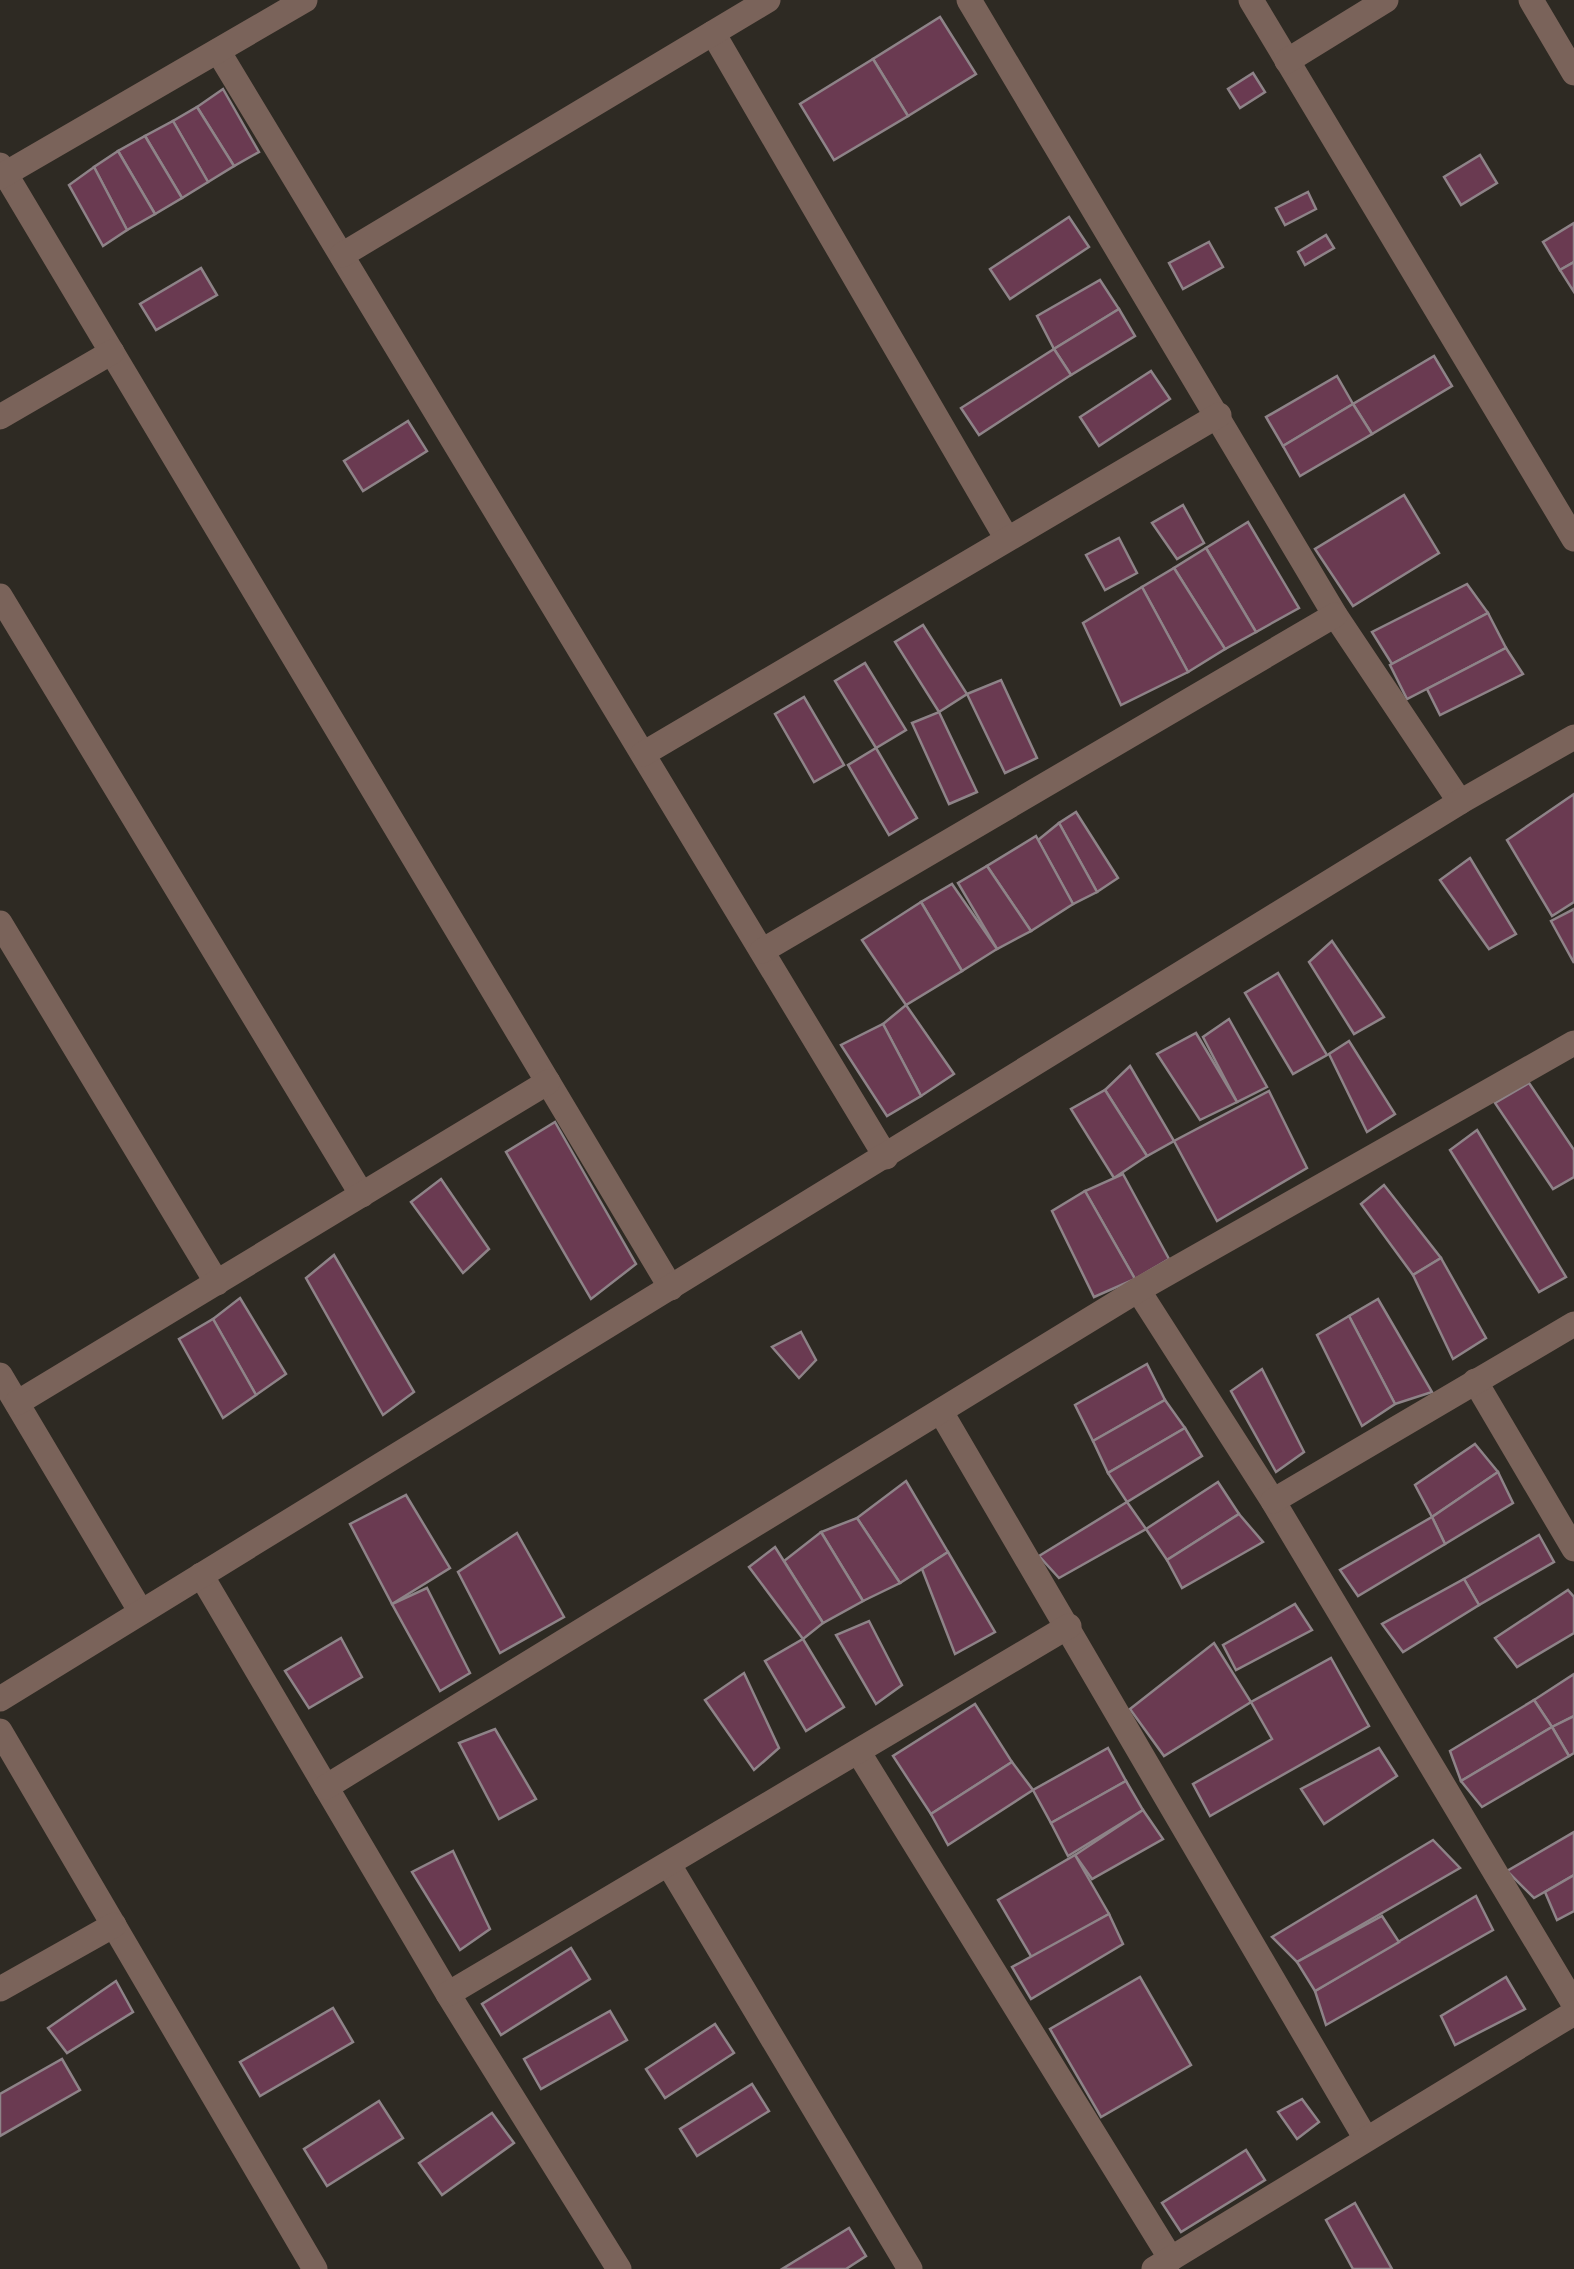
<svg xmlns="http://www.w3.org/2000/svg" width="1574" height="2269" font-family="'Varela Round',sans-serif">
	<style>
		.building { fill: #6a3a51; stroke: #8e8388; stroke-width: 2.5 }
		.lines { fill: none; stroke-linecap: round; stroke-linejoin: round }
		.minor { stroke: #7a635a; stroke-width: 25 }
	</style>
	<rect width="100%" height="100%" fill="#2e2a23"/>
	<!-- building -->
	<g class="building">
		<path d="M940,17L976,74L908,116L873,59Z"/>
		<path d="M873,59L908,116L834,160L800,104Z"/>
		<path d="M1253,73L1265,92L1240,108L1228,89Z"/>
		<path d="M223,89L259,152L234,166L197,107Z"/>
		<path d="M197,107L234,166L208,182L173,121Z"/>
		<path d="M173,121L208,182L182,198L145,136Z"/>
		<path d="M145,136L182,198L155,214L118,151Z"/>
		<path d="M118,151L155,214L127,230L94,167Z"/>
		<path d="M1480,155L1497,183L1461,205L1444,177Z"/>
		<path d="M94,167L127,230L103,246L69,185Z"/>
		<path d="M1308,192L1316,209L1285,225L1276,208Z"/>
		<path d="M1069,217L1089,247L1010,299L990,269Z"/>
		<path d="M1574,223V262L1560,270L1543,242Z"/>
		<path d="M1326,235L1334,248L1305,265L1298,252Z"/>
		<path d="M1209,242L1223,267L1183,289L1169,263Z"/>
		<path d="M1574,262V292L1560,270Z"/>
		<path d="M201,268L217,295L156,330L140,304Z"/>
		<path d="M1100,280L1119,309L1054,349L1037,316Z"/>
		<path d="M1119,309L1135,336L1071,375L1054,349Z"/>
		<path d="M1054,349L1071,375L979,435L961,408Z"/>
		<path d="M1434,356L1452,386L1372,434L1353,404Z"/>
		<path d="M1151,371L1170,399L1099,446L1080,417Z"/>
		<path d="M1337,376L1353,404L1283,446L1266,417Z"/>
		<path d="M1353,404L1372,434L1300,476L1283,446Z"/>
		<path d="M408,421L427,451L363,491L344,461Z"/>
		<path d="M1404,495L1439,553L1353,606L1315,549Z"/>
		<path d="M1183,505L1204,543L1177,559L1152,523Z"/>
		<path d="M1248,522L1299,608L1256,632L1206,548Z"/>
		<path d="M1119,538L1137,573L1105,590L1086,555Z"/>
		<path d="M1206,548L1256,632L1225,649L1174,568Z"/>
		<path d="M1174,568L1225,649L1188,672L1142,587Z"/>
		<path d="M1467,584L1488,613L1392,664L1372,632Z"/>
		<path d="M1142,587L1188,672L1121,705L1083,623Z"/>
		<path d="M1488,613L1506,648L1407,699L1390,665Z"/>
		<path d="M923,625L967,694L939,712L895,642Z"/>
		<path d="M1506,648L1523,674L1440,715L1427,689Z"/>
		<path d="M865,663L906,730L876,748L835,681Z"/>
		<path d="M1001,680L1037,758L1005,773L967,694Z"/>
		<path d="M804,697L844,765L814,782L775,714Z"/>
		<path d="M939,712L977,792L949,804L912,723Z"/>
		<path d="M876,748L917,818L889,835L848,765Z"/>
		<path d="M1574,794V902L1552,916L1507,840Z"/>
		<path d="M1076,812L1118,878L1097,892L1059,823Z"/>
		<path d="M1059,823L1097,892L1073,904L1038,840Z"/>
		<path d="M1036,836L1073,904L1031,931L987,866Z"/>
		<path d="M1470,858L1516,934L1489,949L1440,880Z"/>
		<path d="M987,866L1031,931L997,949L958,883Z"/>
		<path d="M952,884L997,949L962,971L921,902Z"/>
		<path d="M921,902L962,971L906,1005L862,940Z"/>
		<path d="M1574,909V963L1551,921Z"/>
		<path d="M1332,941L1384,1017L1354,1034L1309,962Z"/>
		<path d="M1278,973L1327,1055L1293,1074L1245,993Z"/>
		<path d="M906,1005L954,1074L921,1096L883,1024Z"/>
		<path d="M1229,1019L1267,1087L1237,1102L1203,1037Z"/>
		<path d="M883,1024L921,1096L887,1116L841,1045Z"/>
		<path d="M1196,1033L1237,1102L1200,1120L1157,1054Z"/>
		<path d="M1349,1041L1395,1114L1367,1132L1329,1054Z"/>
		<path d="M1130,1066L1174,1141L1147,1156L1105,1090Z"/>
		<path d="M1529,1083L1574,1150V1177L1553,1189L1495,1103Z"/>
		<path d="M1105,1090L1147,1156L1114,1178L1071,1109Z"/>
		<path d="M1269,1091L1307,1168L1217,1221L1174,1141Z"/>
		<path d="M555,1122L636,1264L591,1299L506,1152Z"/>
		<path d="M1477,1130L1566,1277L1539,1292L1450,1150Z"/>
		<path d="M1123,1174L1169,1259L1135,1279L1085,1191Z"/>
		<path d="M441,1179L489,1249L463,1273L411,1202Z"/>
		<path d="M1384,1185L1441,1258L1413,1275L1361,1204Z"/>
		<path d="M1085,1191L1135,1279L1094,1297L1052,1211Z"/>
		<path d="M334,1255L414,1392L383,1415L306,1278Z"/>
		<path d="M1441,1258L1486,1338L1453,1359L1413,1275Z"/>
		<path d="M240,1298L286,1374L256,1395L213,1319Z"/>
		<path d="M1378,1299L1432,1392L1395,1404L1349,1316Z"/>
		<path d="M1349,1316L1395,1404L1362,1426L1317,1335Z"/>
		<path d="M213,1319L256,1395L223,1418L179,1339Z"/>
		<path d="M801,1332L816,1360L799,1378L772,1347Z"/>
		<path d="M1147,1364L1165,1400L1093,1441L1075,1405Z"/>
		<path d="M1262,1369L1304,1452L1276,1472L1231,1391Z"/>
		<path d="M1165,1400L1185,1428L1108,1473L1093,1441Z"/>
		<path d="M1185,1428L1202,1456L1127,1502L1108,1473Z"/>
		<path d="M1475,1444L1498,1472L1432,1517L1415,1485Z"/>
		<path d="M1498,1472L1513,1503L1445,1544L1432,1517Z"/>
		<path d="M906,1481L948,1552L900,1583L857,1518Z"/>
		<path d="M1218,1482L1239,1514L1167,1560L1146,1529Z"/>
		<path d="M406,1495L450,1568L392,1604L350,1524Z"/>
		<path d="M1127,1502L1146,1529L1059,1578L1039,1556Z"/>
		<path d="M1239,1514L1263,1542L1182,1588L1167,1560Z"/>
		<path d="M1432,1517L1445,1544L1358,1596L1340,1570Z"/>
		<path d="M857,1518L900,1583L863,1601L821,1532Z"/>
		<path d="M821,1532L863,1601L823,1623L784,1561Z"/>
		<path d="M517,1533L564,1617L500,1653L458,1572Z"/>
		<path d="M1539,1535L1554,1562L1479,1605L1464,1579Z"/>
		<path d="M775,1547L823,1623L803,1639L749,1567Z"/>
		<path d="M948,1552L995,1632L955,1654L922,1569Z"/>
		<path d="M1464,1579L1479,1605L1403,1652L1382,1624Z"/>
		<path d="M427,1588L470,1673L440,1691L392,1604Z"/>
		<path d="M1568,1590L1574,1597V1633L1517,1667L1495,1638Z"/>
		<path d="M1295,1604L1312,1630L1236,1670L1223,1645Z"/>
		<path d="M869,1621L902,1685L876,1704L836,1635Z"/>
		<path d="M341,1638L362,1677L309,1708L285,1671Z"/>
		<path d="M803,1639L844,1707L806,1731L765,1661Z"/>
		<path d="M1214,1643L1251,1702L1164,1756L1130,1709Z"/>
		<path d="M1331,1658L1369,1726L1210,1816L1193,1784L1272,1739L1251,1702Z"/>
		<path d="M744,1673L779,1748L754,1770L705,1700Z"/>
		<path d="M1574,1674V1716L1552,1727L1534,1700Z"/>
		<path d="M1534,1700L1552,1727L1461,1781L1450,1751Z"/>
		<path d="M975,1704L1012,1762L931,1814L893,1756Z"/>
		<path d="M1574,1716V1753L1569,1756L1552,1727Z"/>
		<path d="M1552,1727L1569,1756L1482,1807L1461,1781Z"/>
		<path d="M495,1729L536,1799L499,1819L459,1743Z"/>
		<path d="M1108,1748L1126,1781L1051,1823L1033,1790Z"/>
		<path d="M1379,1748L1397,1776L1324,1824L1301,1789Z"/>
		<path d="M1012,1762L1033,1790L948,1845L931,1814Z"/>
		<path d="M1126,1781L1143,1810L1068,1856L1051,1823Z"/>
		<path d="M1143,1810L1163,1839L1092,1879L1075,1855Z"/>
		<path d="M1574,1832V1875L1534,1898L1507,1871Z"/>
		<path d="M1433,1840L1460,1868L1297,1962L1272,1937Z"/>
		<path d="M453,1851L490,1929L460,1950L412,1872Z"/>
		<path d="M1075,1855L1109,1914L1032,1958L998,1900Z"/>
		<path d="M1574,1875V1911L1557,1920L1545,1892Z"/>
		<path d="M1476,1896L1493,1930L1326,2025L1315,1991Z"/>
		<path d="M1109,1914L1123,1944L1031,1999L1012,1967Z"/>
		<path d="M1382,1916L1399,1942L1315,1991L1297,1962Z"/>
		<path d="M571,1948L590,1979L501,2035L482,2004Z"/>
		<path d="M1140,1977L1191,2065L1101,2117L1050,2029Z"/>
		<path d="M1506,1977L1525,2009L1455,2045L1441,2016Z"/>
		<path d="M116,1981L133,2012L67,2053L48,2028Z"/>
		<path d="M333,2008L353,2042L260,2096L240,2062Z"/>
		<path d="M610,2011L627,2040L541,2089L524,2059Z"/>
		<path d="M715,2024L734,2053L665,2098L646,2069Z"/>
		<path d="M62,2059L80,2090L0,2136V2094Z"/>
		<path d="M752,2084L769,2111L697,2156L680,2129Z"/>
		<path d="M1302,2099L1319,2122L1297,2139L1278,2112Z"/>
		<path d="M379,2101L403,2138L327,2186L304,2149Z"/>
		<path d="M492,2113L514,2143L442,2195L419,2163Z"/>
		<path d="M1246,2150L1265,2180L1181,2232L1162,2203Z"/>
		<path d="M1355,2203L1392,2269H1353L1326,2220Z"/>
		<path d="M849,2228L866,2256L846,2269H782Z"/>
	</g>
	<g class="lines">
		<!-- minor -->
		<g class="minor">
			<path d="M969,0L1335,615L1460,802"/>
			<path d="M1251,0L1574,539"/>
			<path d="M1531,0L1574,73"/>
			<path d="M713,33L1007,539"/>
			<path d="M218,51L886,1157"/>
			<path d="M1287,61L1386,0"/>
			<path d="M0,165L671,1288"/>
			<path d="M0,177L305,0"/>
			<path d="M342,255L768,0"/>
			<path d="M0,417L112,352"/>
			<path d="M0,596L362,1195"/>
			<path d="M643,754L1219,415"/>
			<path d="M0,923L217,1283"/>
			<path d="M762,951L1335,615"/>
			<path d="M1138,1290L1273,1501L1574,2004"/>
			<path d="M0,1375L141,1612"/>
			<path d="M1475,1381L1574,1549"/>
			<path d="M17,1403L548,1082"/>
			<path d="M941,1412L1366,2139"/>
			<path d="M1273,1501L1574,1324"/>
			<path d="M201,1575L448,1994L619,2269"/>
			<path d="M0,1699L1460,802L1574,737"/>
			<path d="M0,1731L315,2269"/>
			<path d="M859,1753L1171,2259"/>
			<path d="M326,1787L1138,1290L1574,1043"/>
			<path d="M669,1865L910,2269"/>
			<path d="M0,1989L114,1925"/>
			<path d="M448,1994L1069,1626"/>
			<path d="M1154,2269L1574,2013"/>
		</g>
	</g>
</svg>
